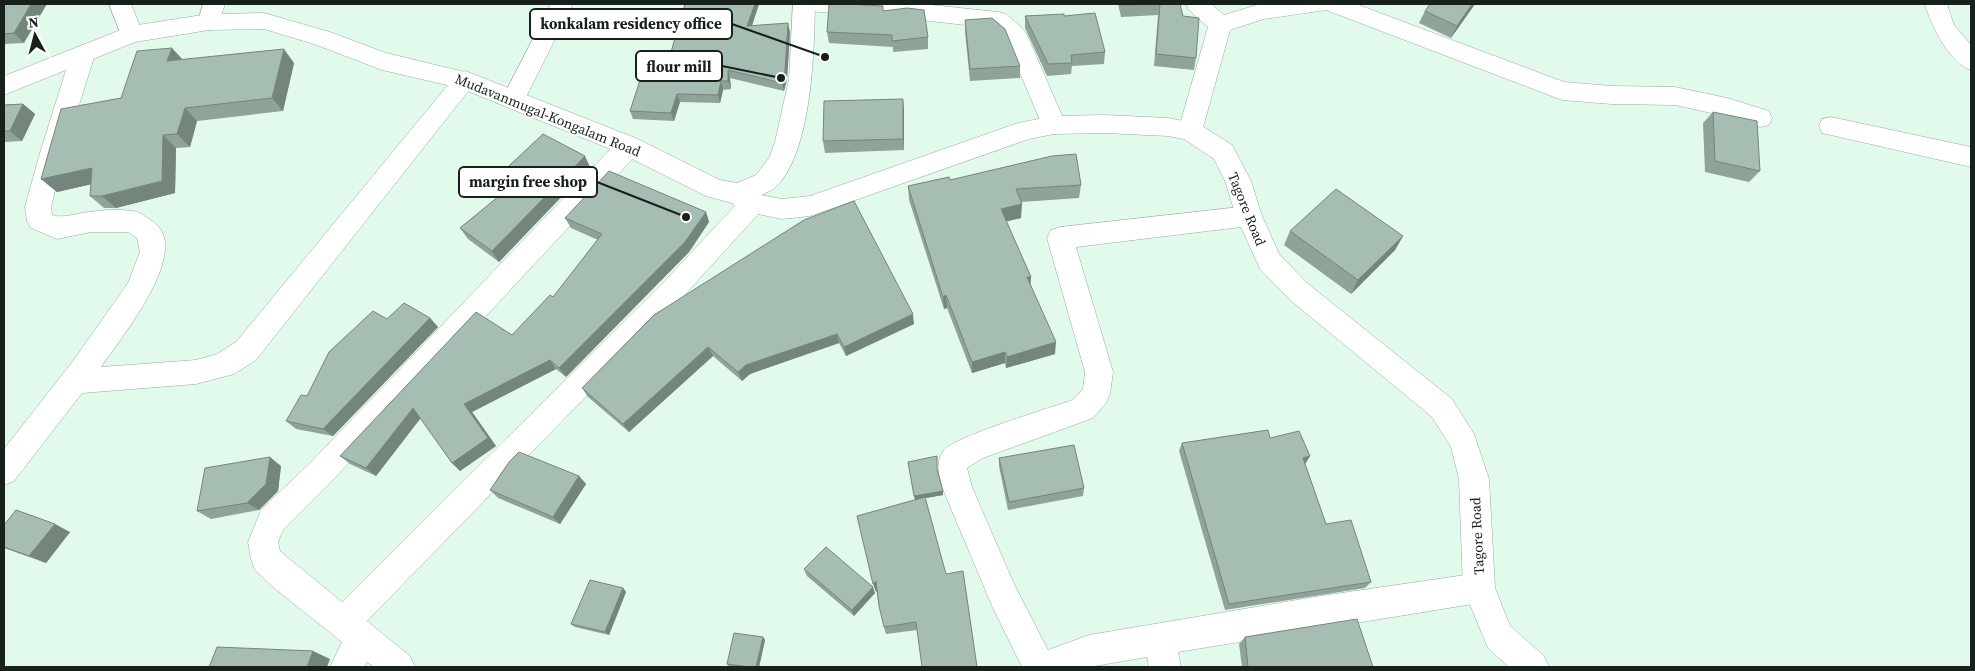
<svg xmlns="http://www.w3.org/2000/svg" width="1975" height="671" font-family="'Source Serif 4',serif">
	<style>
		.lines { fill: none; stroke-linecap: round; stroke-linejoin: round }
		.minor-casing { stroke: #95aca0; stroke-width: 1 }
		.tertiary-casing { stroke: #95aca0; stroke-width: 1 }
		.minor { fill: #fff; fill-rule: evenodd }
		.tertiary { fill: #fff; fill-rule: evenodd }
		.wall { fill: #8fa398 }
		.shaded-wall { fill: #74857c }
		.building { fill: #a6beb1; stroke: #74857c }
		.labels { text-anchor: middle; stroke-width: 4; stroke-linejoin: round; paint-order: stroke }
		.street-label { font-size: 14px; fill: #17201b; stroke: #fff }
		.leader { fill: none; stroke: #17201b; stroke-width: 2 }
		.callout-dot { fill: #17201b; stroke: #fff; stroke-width: 2 }
		.callout { fill: #fff; stroke: #17201b; stroke-width: 2 }
		.callout-label { font-size: 15px; text-anchor: middle; font-weight: bold; fill: #17201b }
	</style>
	<rect width="100%" height="100%" fill="#e1faec"/>
	<g class="lines">
		<defs>
			<g id="minor">
				<path d="M109,4H131L143,34L139,40L131,42L123,40Z"/>
				<path d="M203,4H225L217,28L209,30L201,28L198,22Z"/>
				<path d="M551,4H573L522,105L514,108L506,105L502,99Z"/>
				<path d="M807,4H922L998,12L1006,14L1023,29L1027,35L1066,125L1063,132L1054,134L1045,132L1006,40L992,28L886,16L818,12L810,10Z"/>
				<path d="M1186,4H1211L1224,15L1260,4H1356L1564,82L1612,86L1675,87L1727,98L1769,111L1772,118L1769,125L1760,127L1725,116L1675,105L1612,104L1562,100L1326,10L1264,19L1230,30L1202,131L1199,138L1190,140L1181,138L1178,131L1208,27L1189,10Z"/>
				<path d="M1925,4H1947L1954,25L1971,45V70C1950,64 1930,24 1925,4Z"/>
				<path d="M83,45L91,48L95,54L64,153L51,207L52,215C63,219 77,213 89,212C102,210 119,209 131,211C139,211 146,217 152,221C195,248 120,339 101,367L196,360L217,354L236,342L457,74L465,71L473,74L477,80L256,360L234,374L196,384L82,393L14,481L4,485V449L73,361L128,283L140,252L137,238L128,232H91L57,239L31,228L27,221L25,207L40,153L71,54L75,48Z"/>
				<path d="M1831,117L1971,147V167L1822,133L1819,126L1822,119Z"/>
				<path d="M629,136L638,139L641,146L638,153L331,482L283,530L278,542L280,551L342,602L662,284L743,197L752,194L761,197L765,204L761,211L680,300L367,621L410,656L415,667H374L367,662L364,667H330L342,642L274,588L255,570L251,559L248,542L261,510L311,462L620,139Z"/>
				<path d="M1249,206L1258,209L1262,216L1258,223L1249,226L1076,247L1113,372L1110,394L1106,403L1093,418L983,458L967,468L972,487L1014,584L1048,650L1089,635L1321,596L1479,573L1490,577L1495,588L1490,599L1479,603L1178,652L1181,667H1149L1147,657L1089,667H1022L992,606L942,487C939,474 935,462 944,450C954,437 1052,407 1073,400L1083,389L1085,372L1047,238L1051,230L1060,227Z"/>
			</g>
			<path id="tertiary" d="M793,4H815C814,53 812,153 775,188C771,191 765,193 761,195L782,199L810,196L1018,123L1054,116L1105,115L1168,118L1199,124L1232,145L1251,181L1262,216L1279,254L1307,283L1452,399L1474,434L1489,479L1495,588L1510,626L1544,656L1549,667H1509L1488,648L1463,588L1459,479L1451,447L1432,417L1289,299L1260,269L1236,216L1225,181L1214,159L1184,139L1168,136L1105,133L1054,134L1029,139L810,216L782,219L743,211L732,203L706,196L620,153L460,88L382,70L314,44L264,29L209,30L135,42L4,95V76L131,26L209,14L264,13L330,32L386,53L473,74L638,139L720,180L737,183L756,175L769,158L775,142L789,79Z"/>
		</defs>
		<!-- minor casing -->
		<use href="#minor" class="minor-casing"/>
		<!-- tertiary casing -->
		<use href="#tertiary" class="tertiary-casing"/>
		<!-- minor -->
		<use href="#minor" class="minor"/>
		<!-- tertiary -->
		<use href="#tertiary" class="tertiary"/>
	</g>
	<!-- wall -->
	<g class="wall">
		<path d="M4,4L24,43L4,44Z"/>
		<path d="M685,4H759L752,26L790,32L787,79L784,91L730,78L731,89L723,90L720,103L680,102L674,121L633,119L630,111L664,76Z"/>
		<path d="M1118,4H1180L1183,16L1196,58L1194,70L1154,66L1158,15L1121,17Z"/>
		<path d="M1475,4L1451,38L1419,23L1425,11Z"/>
		<path d="M884,11L928,37V49L893,52V47L829,43L827,32Z"/>
		<path d="M1025,16H1064L1105,52L1104,64L1072,66L1071,74L1047,76L1025,28Z"/>
		<path d="M965,20L1020,66V78L970,81L965,32Z"/>
		<path d="M183,60L294,63L283,111L197,121L190,147L176,148L175,193L116,208H104L90,196L91,184L57,192L41,179L121,98Z"/>
		<path d="M23,104L35,114L22,141L4,142V105Z"/>
		<path d="M904,110V150L825,153L823,141Z"/>
		<path d="M1713,112L1760,171L1749,182L1705,172L1703,123Z"/>
		<path d="M590,167L499,262L468,239L460,228L505,191L502,190L495,179Z"/>
		<path d="M1081,185L1079,198L1021,202V218L1006,221L1031,277L1030,284L1055,354L1006,368L1005,363L972,373L947,308L944,309L909,200L908,186Z"/>
		<path d="M706,212L709,222L689,252L566,377L556,369L472,412L496,446L460,471L452,463L421,418L376,476L350,464L340,456L512,335L553,297L598,240L571,228L565,218Z"/>
		<path d="M1290,231L1403,236L1395,250L1351,294L1284,245Z"/>
		<path d="M654,315L914,324L846,356L839,343L750,374L742,381L713,356L629,432L588,397L582,388Z"/>
		<path d="M430,318L438,327L333,436L296,429L286,421L307,396L387,319Z"/>
		<path d="M1270,438L1310,456L1305,464L1326,524L1371,582L1365,588L1225,610L1179,451L1182,443Z"/>
		<path d="M999,458L1084,488L1083,496L1008,510L999,466Z"/>
		<path d="M937,461V471L943,495L925,498L917,630L886,634L884,627L877,591L876,592L915,500L908,462Z"/>
		<path d="M281,466L278,491L259,510L211,519L197,511Z"/>
		<path d="M579,476L586,484L560,524L498,498L490,490Z"/>
		<path d="M4,525L70,532L46,563L4,548Z"/>
		<path d="M804,569L875,593L854,616L807,576Z"/>
		<path d="M623,588L626,592L609,635L575,627L571,624Z"/>
		<path d="M763,637L765,640L759,667H729L727,664Z"/>
		<path d="M1245,637L1373,667H1242L1239,644Z"/>
	</g>
	<!-- shaded-wall -->
	<g class="shaded-wall">
		<path d="M31,4H47L24,43L14,33Z"/>
		<path d="M755,4H759L749,34L747,26Z"/>
		<path d="M1472,4H1475L1451,38L1457,26Z"/>
		<path d="M788,23L790,32L787,79L784,91L782,83Z"/>
		<path d="M172,48L184,61H167Z"/>
		<path d="M284,49L294,63L283,111L272,98Z"/>
		<path d="M728,70L730,78L731,89L728,81Z"/>
		<path d="M721,81L723,90L720,103L718,95Z"/>
		<path d="M677,94L680,102L674,121L671,113Z"/>
		<path d="M903,99L904,110V150L903,139Z"/>
		<path d="M23,104L35,114L22,141L10,131Z"/>
		<path d="M185,108L197,121L190,147L177,134Z"/>
		<path d="M163,135L176,148L175,193L116,208L102,196Z"/>
		<path d="M585,156L590,167L499,262L492,251Z"/>
		<path d="M92,168L106,181L57,192L41,179Z"/>
		<path d="M1022,204L1021,218L1000,223L1001,209Z"/>
		<path d="M706,212L709,222L689,252L566,377L559,368Z"/>
		<path d="M1403,236L1395,250L1351,294L1358,280Z"/>
		<path d="M1027,277H1031L1030,289Z"/>
		<path d="M946,295L947,308L944,309L943,297Z"/>
		<path d="M913,314L914,324L846,356L844,347Z"/>
		<path d="M430,318L438,327L333,436L323,429Z"/>
		<path d="M837,334L839,343L750,374L742,381L738,372L746,365Z"/>
		<path d="M1056,342L1055,354L1006,368L1007,357Z"/>
		<path d="M708,347L713,356L629,432L623,424Z"/>
		<path d="M1005,352V363L972,373V362Z"/>
		<path d="M550,360L556,369L472,412L496,446L460,471L452,463L464,404Z"/>
		<path d="M413,408L422,416L376,476L366,468Z"/>
		<path d="M1310,456L1305,464L1298,466L1303,458Z"/>
		<path d="M270,457L281,466L278,491L259,510L247,503Z"/>
		<path d="M579,476L586,484L560,524L553,517Z"/>
		<path d="M943,491V495L915,500L914,496Z"/>
		<path d="M55,524L70,532L46,563L29,556Z"/>
		<path d="M876,581L878,589L876,592L873,584Z"/>
		<path d="M873,587L875,593L854,616L852,610Z"/>
		<path d="M623,588L626,592L609,635L605,632Z"/>
		<path d="M763,637L765,640L759,667H756Z"/>
		<path d="M313,651L330,659L327,667H307Z"/>
	</g>
	<!-- building -->
	<g class="building">
		<path d="M4,4H31L14,33L4,34Z"/>
		<path d="M685,4H755L747,26L788,23L785,71L782,83L728,70V81H721L718,95L677,94L671,113L630,111L642,74L664,76Z"/>
		<path d="M829,4H848L883,6V11L907,8L924,10L928,37L892,41V35L827,32Z"/>
		<path d="M1122,4H1154L1122,5Z"/>
		<path d="M1160,4H1180L1183,16L1199,18L1196,58L1156,54Z"/>
		<path d="M1430,4H1472L1457,26L1425,11Z"/>
		<path d="M1095,13L1105,52L1071,55L1072,63L1048,64L1025,16L1064,14V16Z"/>
		<path d="M992,18L1005,29L1020,66L970,69L965,20Z"/>
		<path d="M172,48L167,61L284,49L272,98L185,108L177,134L163,135L162,181L102,196H90L92,168L41,179L61,109L121,98L137,51Z"/>
		<path d="M903,99V139L823,141L824,101Z"/>
		<path d="M23,104L10,131H4V105Z"/>
		<path d="M1713,112L1757,121L1760,171L1715,161Z"/>
		<path d="M543,134L585,156L492,251L460,228L510,187L495,179Z"/>
		<path d="M1076,154L1081,185L1016,189L1022,204L1001,209L1031,277H1027L1056,342L1007,357L1005,352L972,362L946,295L943,297L908,186L949,177L950,180L1052,156Z"/>
		<path d="M609,171L706,212L685,242L559,368L550,360L464,404L488,438L452,463L413,408L366,468L340,456L476,312L512,335L550,295L553,297L602,234L565,218Z"/>
		<path d="M1336,189L1403,236L1358,280L1290,231Z"/>
		<path d="M854,201L913,314L844,347L837,334L746,365L738,372L708,347L623,424L582,388L654,315L804,220Z"/>
		<path d="M404,303L430,318L323,429L286,421L301,395L307,396L329,352L373,311L387,319Z"/>
		<path d="M1268,430L1270,438L1299,431L1310,456L1303,458L1326,524L1351,520L1371,582L1229,604L1182,443Z"/>
		<path d="M1074,445L1084,488L1009,502L999,458Z"/>
		<path d="M519,452L579,476L553,517L490,490L509,462Z"/>
		<path d="M937,456V469L943,491L914,496L908,462Z"/>
		<path d="M270,457L266,484L247,503L197,511L205,468Z"/>
		<path d="M925,497L946,574L963,571L977,667H922L916,622L884,627L879,606L876,581L873,584L857,516Z"/>
		<path d="M16,510L55,524L29,556L4,547V525Z"/>
		<path d="M826,547L873,587L852,610L804,569Z"/>
		<path d="M590,580L623,588L605,632L571,624Z"/>
		<path d="M1357,619L1373,667H1248L1245,637Z"/>
		<path d="M734,633L763,637L756,667H749L727,664Z"/>
		<path d="M217,647L313,651L307,667H209Z"/>
	</g>
	<g class="labels">
		<!-- street labels -->
		<g class="street-label">
			<text transform="translate(548 115) rotate(22)" y="5">Mudavanmugal-Kongalam Road</text>
			<text transform="translate(1247 209) rotate(68)" y="5">Tagore Road</text>
			<text transform="translate(1477 536) rotate(-93)" y="5">Tagore Road</text>
		</g>
	</g>
	<!-- callouts -->
	<path class="leader" d="M825 57L732 24M781 78L722 66M686 217L597 182"/>
	<g class="callout-dot">
		<circle cx="825" cy="57" r="5"/>
		<circle cx="781" cy="78" r="5"/>
		<circle cx="686" cy="217" r="5"/>
	</g>
	<g class="callout">
		<rect x="530" y="9" width="202" height="30" rx="5"/>
		<rect x="636" y="51" width="86" height="30" rx="5"/>
		<rect x="459" y="167" width="138" height="30" rx="5"/>
	</g>
	<g class="callout-label">
		<text x="631" y="29">konkalam residency office</text>
		<text x="679" y="72">flour mill</text>
		<text x="528" y="187">margin free shop</text>
	</g>
	<!-- border -->
	<rect width="1975" height="671" fill="none" stroke="#17201b" stroke-width="10"/>
	<!-- north arrow -->
	<g transform="translate(35 35) rotate(353)" stroke="#ffffff" stroke-width="4" paint-order="stroke">
	<path d="M0-4L9 19L0 12L-9 19Z" fill="#17201b"/>
	<text y="-8" font-size="14" font-weight="bold" text-anchor="middle" fill="#17201b">N</text>
	</g>
</svg>
